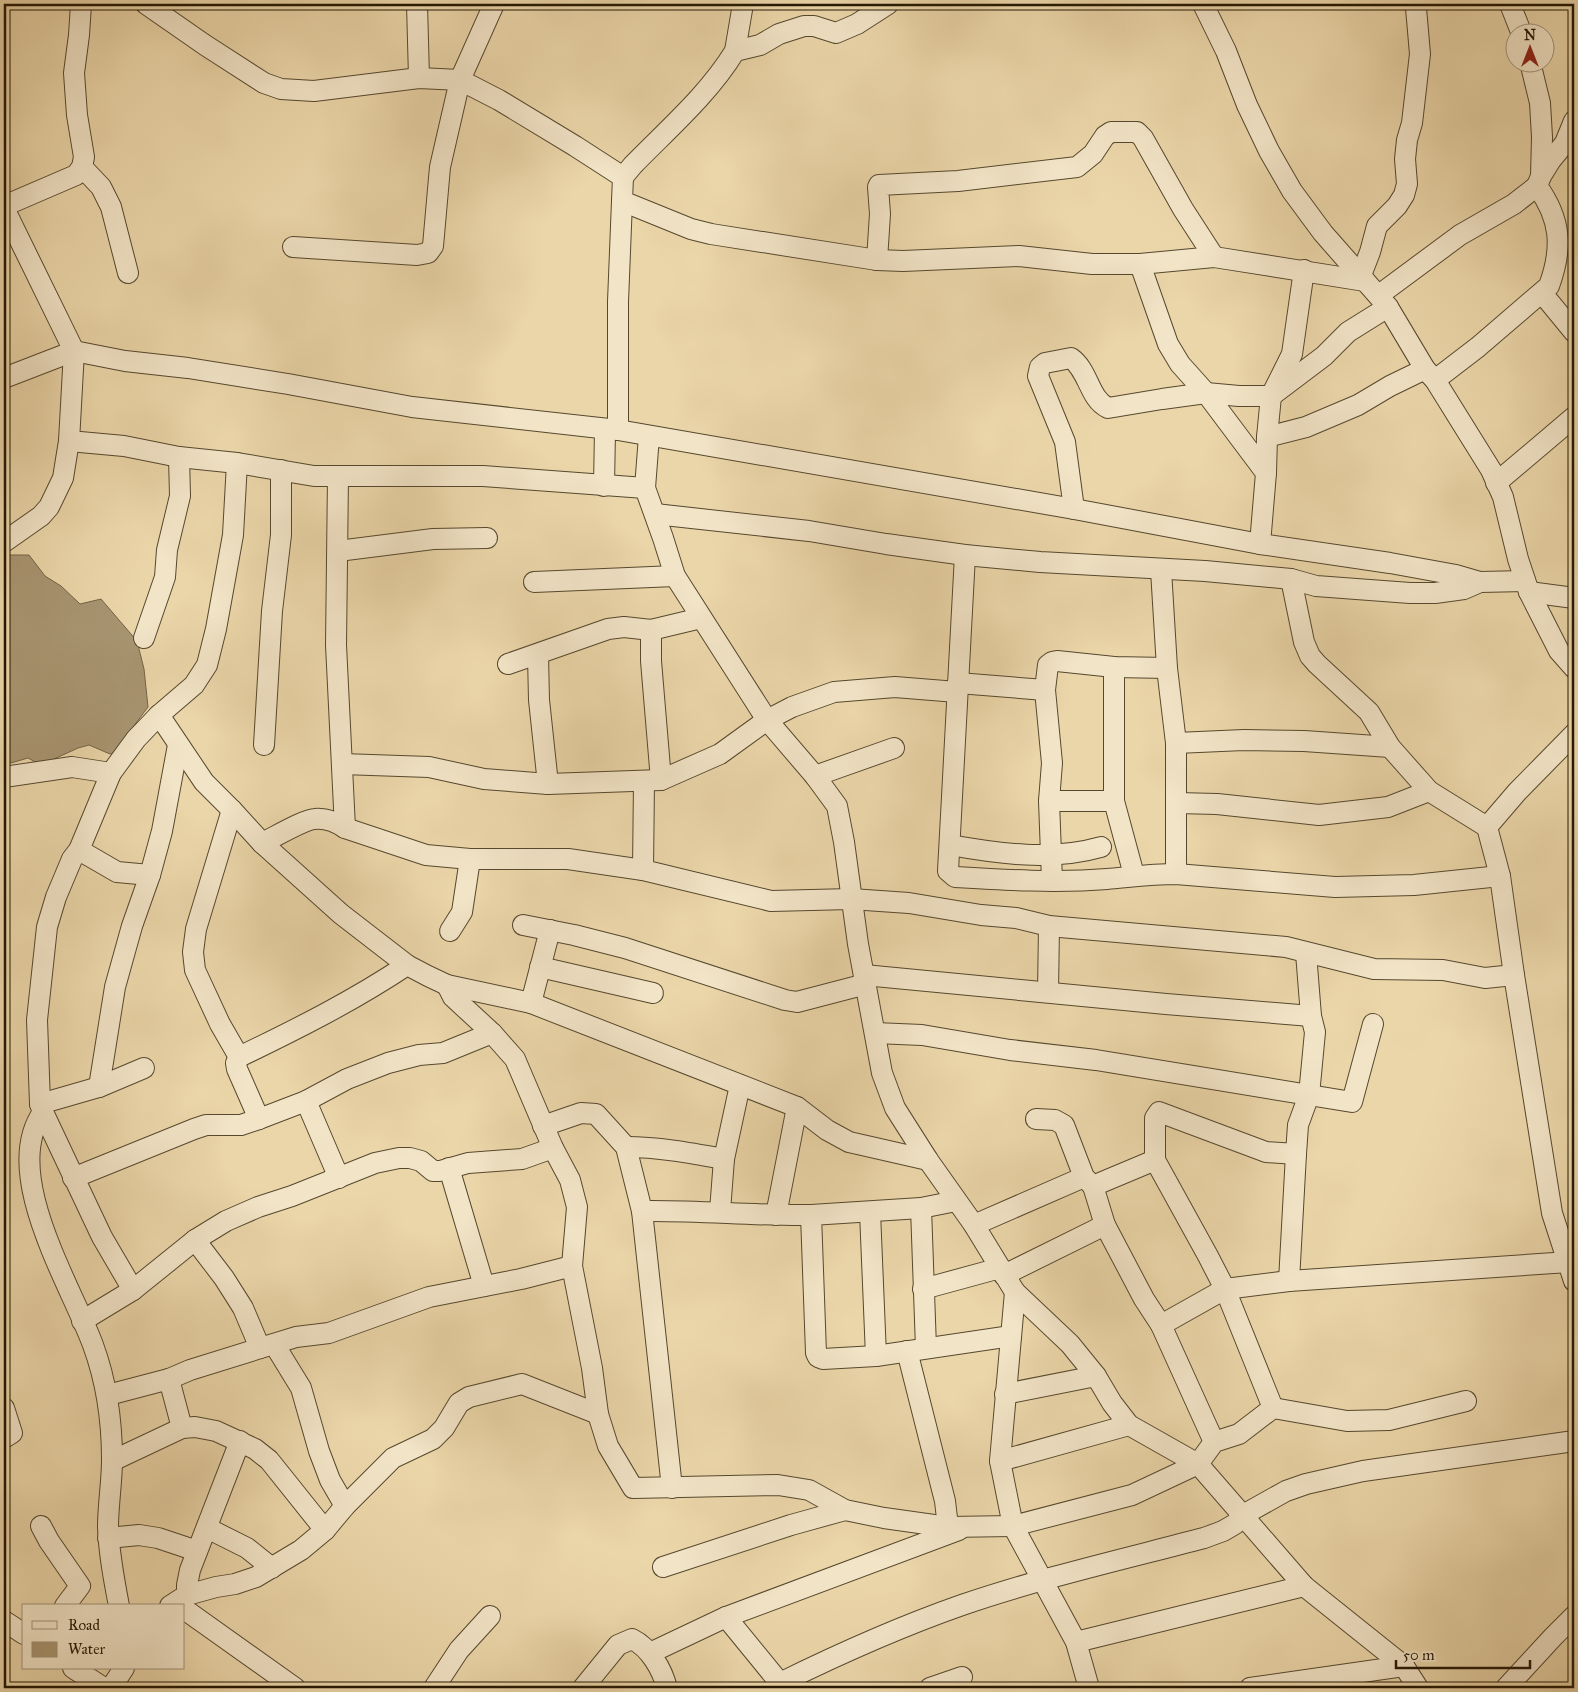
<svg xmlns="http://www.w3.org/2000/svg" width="1578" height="1692" font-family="'IM FELL Great Primer',serif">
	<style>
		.water { fill: #a89571; stroke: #746346 }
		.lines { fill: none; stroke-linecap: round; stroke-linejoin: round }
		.minor-casing { stroke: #56482e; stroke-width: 22 }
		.minor { stroke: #f2e4c7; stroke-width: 20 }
	</style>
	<rect width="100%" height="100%" fill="#ebd6a9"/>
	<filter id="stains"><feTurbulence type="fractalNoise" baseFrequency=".004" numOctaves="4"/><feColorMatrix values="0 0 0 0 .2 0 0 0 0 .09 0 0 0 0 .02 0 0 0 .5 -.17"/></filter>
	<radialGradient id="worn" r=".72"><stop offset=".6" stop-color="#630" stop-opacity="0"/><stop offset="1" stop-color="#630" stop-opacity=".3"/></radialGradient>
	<!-- water -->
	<path class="water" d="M4,555H29L45,576L61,586L80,604L101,599L137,641L144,669L148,707L133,727L124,750L110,754L89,745L78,748L41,765L28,758L11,763L4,760Z"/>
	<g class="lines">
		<defs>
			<g id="minor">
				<path d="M146,4L205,45L264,83L281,89L314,91L419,78L460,80L499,100L575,146L623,177L622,201L691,229L711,234L877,260L903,261L1019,256L1092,264H1140L1214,257L1365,281"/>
				<path d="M417,4L419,78"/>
				<path d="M1203,4L1226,51L1247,105L1269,151L1292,191L1323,233L1388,307L1425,369L1435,380L1491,470L1503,497L1518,559L1529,592L1559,651L1574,668"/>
				<path d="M1510,4L1521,32"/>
				<path d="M735,51L743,4"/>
				<path d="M1530,62L1540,103L1542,137L1541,176"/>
				<path d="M82,167L101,187L111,207L128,273"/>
				<path d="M623,177L633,165C668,129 708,95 735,51L760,45L779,34L804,26H814L836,33L857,24L888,4"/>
				<path d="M4,206L76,175L82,167L84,157L77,115L74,73L79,35L81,4"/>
				<path d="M4,208L74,351L69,441L63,478L49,507L41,516L4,542"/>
				<path d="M293,247L417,255L428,253L433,246L440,167L460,80L494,4"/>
				<path d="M877,260L880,214L878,187L879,185L958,181L1077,167L1093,154L1105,136L1111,132H1137L1143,138L1183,209L1214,257"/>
				<path d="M1140,264L1168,344L1180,364L1206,393L1266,473L1260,544"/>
				<path d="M1361,275L1370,252L1377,226L1397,206L1404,195L1407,184L1405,159L1407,140L1412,123L1420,54L1416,8"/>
				<path d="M1542,293L1574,332"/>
				<path d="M1379,295L1460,235L1514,204L1537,186"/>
				<path d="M4,378L74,351L125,361L188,368L288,384L412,407L618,430L1074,509L1260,544L1390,563L1456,575L1480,582"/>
				<path d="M1435,380L1478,347L1549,286C1563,248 1561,219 1537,186L1541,176L1551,160L1565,143L1574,121"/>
				<path d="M618,430V302L622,201"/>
				<path d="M649,436L645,488L663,538L675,576L767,720L815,776L837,806L844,842L858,944L882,1073L895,1108L928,1160L974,1225L1015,1292L1070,1344L1096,1376L1112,1403L1129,1425L1198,1464L1304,1586L1404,1666L1418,1688"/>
				<path d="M1267,437L1306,427L1358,405L1390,386L1425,369"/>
				<path d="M69,441L124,446L179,457L237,463L314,476H483L645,488"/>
				<path d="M1266,473L1267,437L1271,396L1292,354L1304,270"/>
				<path d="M338,476L336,645L345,828"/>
				<path d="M1496,483L1574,417"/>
				<path d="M604,486L605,430"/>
				<path d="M1074,509L1065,442L1038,376L1040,367L1045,363L1071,358C1089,371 1089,399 1108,408L1162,399L1206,393L1239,396H1271L1324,356L1348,332L1388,307"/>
				<path d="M655,514L809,531L886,544L965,555L1040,562L1205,571L1291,579L1316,586L1410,593H1435L1464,589L1480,582L1525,581"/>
				<path d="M338,551L433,539L487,538"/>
				<path d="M965,555L948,871L955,877C1006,880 1057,883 1107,879C1130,877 1153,874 1176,874L1335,887L1414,885L1500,876"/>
				<path d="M1161,570L1167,668L1176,743V874"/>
				<path d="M1291,579L1304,642L1310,656L1317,664L1369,712L1390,747L1429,791L1487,827L1500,876L1514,975L1552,1213L1574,1281"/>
				<path d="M534,582L675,576"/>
				<path d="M1529,592L1574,598"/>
				<path d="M651,630V661L661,780"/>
				<path d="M144,638L165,577L167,550L180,496L179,457"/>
				<path d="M538,655L539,700L548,784"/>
				<path d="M508,664L608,629L624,627L651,630L701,618"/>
				<path d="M1114,667V801L1134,875"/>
				<path d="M958,683L1045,690"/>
				<path d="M159,715L204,782L232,810L262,843C273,838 305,819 315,819C326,818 336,822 345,828L426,855L470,859H568L643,870L771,901L851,899L909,903L981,915L1016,918L1049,926L1286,947L1374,969L1443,970L1485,978L1514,975"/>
				<path d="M1176,743L1244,740L1304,741L1390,747"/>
				<path d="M264,745L272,611L281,535V470"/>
				<path d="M342,764L429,767L484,779L548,784L661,780L720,754L767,720L792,707L834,692L895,687L957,692"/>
				<path d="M815,776L894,748"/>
				<path d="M4,777L72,767L111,773"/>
				<path d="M1049,801H1114"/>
				<path d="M1177,803L1217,804L1319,815L1388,807L1429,791"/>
				<path d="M232,810L196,929L193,952L195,970L220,1024L239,1057"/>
				<path d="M1487,827L1517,792L1574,734"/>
				<path d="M262,843L341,914L407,965L428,976L447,985L531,1003L797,1107L827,1130L849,1142L928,1160"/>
				<path d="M950,845C1000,854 1052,861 1101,847"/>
				<path d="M79,850L117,872L150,875L162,831L178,745"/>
				<path d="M643,870L644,781"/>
				<path d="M1052,881L1049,801L1052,763L1045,690L1048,665L1052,662L1057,661L1114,667L1167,668"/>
				<path d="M523,925L574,935L625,948L785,1000L797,1002L866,984"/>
				<path d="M450,931L462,912L470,859"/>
				<path d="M1306,953L1311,1016L1315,1032L1309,1095L1298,1125L1296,1154L1266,1152L1159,1112L1155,1118V1160L1093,1186L1105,1225L1144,1299L1161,1325L1225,1289L1289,1281L1569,1262"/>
				<path d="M540,967L653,993"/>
				<path d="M864,975L1166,1004L1311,1016"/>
				<path d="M447,985L453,997L492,1033L515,1059L553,1148L570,1180L577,1207L572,1266L592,1368L598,1414L608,1446L633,1488L778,1485L809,1490L845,1510L884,1518L948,1527L1013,1526L1132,1495L1198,1464L1214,1442L1239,1434L1273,1408L1347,1421L1389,1420L1466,1401"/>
				<path d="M1048,992L1049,926"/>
				<path d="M531,1003L550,930"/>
				<path d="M875,1033L922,1035L1010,1050L1096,1060L1352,1102L1373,1024"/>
				<path d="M99,1087L115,987L132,926L150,875"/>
				<path d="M306,1101L339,1178"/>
				<path d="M40,1104L99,1087L144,1068"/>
				<path d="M43,1112L102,1237L133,1290"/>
				<path d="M259,1119L237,1069L236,1063L239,1057C297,1029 353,1001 407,965"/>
				<path d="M1036,1119L1055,1120L1064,1125L1084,1177L1093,1186"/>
				<path d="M543,1126L581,1113L596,1114L626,1147L642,1211L672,1488"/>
				<path d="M626,1147C659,1147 691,1153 724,1159"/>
				<path d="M1155,1160L1208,1256L1225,1289L1273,1408"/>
				<path d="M449,1168L484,1286"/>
				<path d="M73,1178L194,1129L206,1125H241L259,1119L306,1101L347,1079L388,1063L419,1055L443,1053L492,1033"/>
				<path d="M956,1201L921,1208L811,1215L816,1353L818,1357L823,1359L876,1356L1011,1336"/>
				<path d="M921,1208L926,1348"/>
				<path d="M642,1211C699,1210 755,1216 811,1215"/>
				<path d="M720,1211L724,1159L740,1085"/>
				<path d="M870,1212L876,1356"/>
				<path d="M776,1215L797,1107"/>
				<path d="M974,1225L1084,1177"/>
				<path d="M195,1240L224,1278L243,1308L260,1348"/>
				<path d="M1004,1275L1105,1225"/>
				<path d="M1289,1281L1296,1154"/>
				<path d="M923,1289L1000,1268"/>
				<path d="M1015,1292L1000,1461L1013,1526L1076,1642L1089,1688"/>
				<path d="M82,1321L133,1290L195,1240L226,1221L258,1207L292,1196L375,1163L399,1158H410L421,1161L433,1171H440L468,1163L522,1159L553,1148"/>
				<path d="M1161,1325L1214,1442"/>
				<path d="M274,1344L301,1388L319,1451L330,1480L345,1506"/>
				<path d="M907,1351L945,1501L948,1527"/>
				<path d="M169,1379L182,1428"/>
				<path d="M1005,1394L1096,1376"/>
				<path d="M108,1395L169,1379L190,1370L296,1337L329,1333L429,1297L521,1279L572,1266"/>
				<path d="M4,1408L12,1433L4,1438"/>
				<path d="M112,1461L182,1428L195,1427L216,1431L255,1449L269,1460L325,1530"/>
				<path d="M1000,1461L1129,1425"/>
				<path d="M41,1526L49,1541L80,1586L65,1606"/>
				<path d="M207,1528L247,1548L272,1568"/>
				<path d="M108,1538L139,1535L158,1538L197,1551"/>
				<path d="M663,1567L791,1525L845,1510"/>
				<path d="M187,1595V1585L190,1570L240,1441"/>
				<path d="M119,1606C114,1580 109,1554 108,1527C108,1505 112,1482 112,1460C112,1419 107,1383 93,1345C70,1283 0,1173 43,1112L40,1104L37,1020L47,927L56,897L72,859L79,850L111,773L136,739L159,715L194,685L207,665L216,629L233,535L237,463"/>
				<path d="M170,1606L187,1595L216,1587L235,1584L256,1577L301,1550L325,1530L345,1506L393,1458L433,1439L444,1428L459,1403L469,1397L522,1384L598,1414"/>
				<path d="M184,1609L295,1688"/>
				<path d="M726,1617L784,1688"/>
				<path d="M4,1621L24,1634"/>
				<path d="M1076,1642L1304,1586"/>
				<path d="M650,1653L726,1617L959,1530"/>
				<path d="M73,1668L104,1688"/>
				<path d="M780,1683C839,1654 899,1627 962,1605C1041,1578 1124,1559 1204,1538L1223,1531L1235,1524L1243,1515L1286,1491L1306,1484L1363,1471L1574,1441"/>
				<path d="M111,1688L124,1668"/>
				<path d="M434,1688L459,1650L490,1616"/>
				<path d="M583,1688L618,1645L632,1639C650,1648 662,1669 667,1688"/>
				<path d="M930,1688L962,1677"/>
				<path d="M1250,1688L1404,1666"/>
				<path d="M1506,1688L1553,1637L1574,1616"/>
			</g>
		</defs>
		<!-- minor casing -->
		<use href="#minor" class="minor-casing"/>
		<!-- minor -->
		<use href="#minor" class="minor"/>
	</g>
	<!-- margin -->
	<rect width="1578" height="1692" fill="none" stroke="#ebd6a9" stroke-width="20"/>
	<rect x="5" y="5" width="1568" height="1682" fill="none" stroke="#251805" stroke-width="2.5"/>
	<rect x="10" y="10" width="1558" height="1672" fill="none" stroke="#251805"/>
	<!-- legend -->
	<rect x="22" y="1604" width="162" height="65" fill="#f2e4c7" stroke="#a09279"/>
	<rect x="32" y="1621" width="25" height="8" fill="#f2e4c7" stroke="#a09279"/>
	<text x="68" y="1630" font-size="15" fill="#251805">Road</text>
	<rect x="32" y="1642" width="25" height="15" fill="#a89571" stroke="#a09279"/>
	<text x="68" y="1654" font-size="15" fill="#251805">Water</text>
	<!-- north arrow -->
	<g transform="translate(1530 48)"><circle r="24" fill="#f2e4c7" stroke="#a09279"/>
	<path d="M0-4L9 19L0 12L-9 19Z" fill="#8f2418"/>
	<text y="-8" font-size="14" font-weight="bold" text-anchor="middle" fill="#251805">N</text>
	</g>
	<!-- scale -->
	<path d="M1396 1660v8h134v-8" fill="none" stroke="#251805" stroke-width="2.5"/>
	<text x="1403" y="1660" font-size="15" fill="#251805" stroke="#f2e4c7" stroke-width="4" paint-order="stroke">50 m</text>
	<rect width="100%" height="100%" filter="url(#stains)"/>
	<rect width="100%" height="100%" fill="url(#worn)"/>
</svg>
